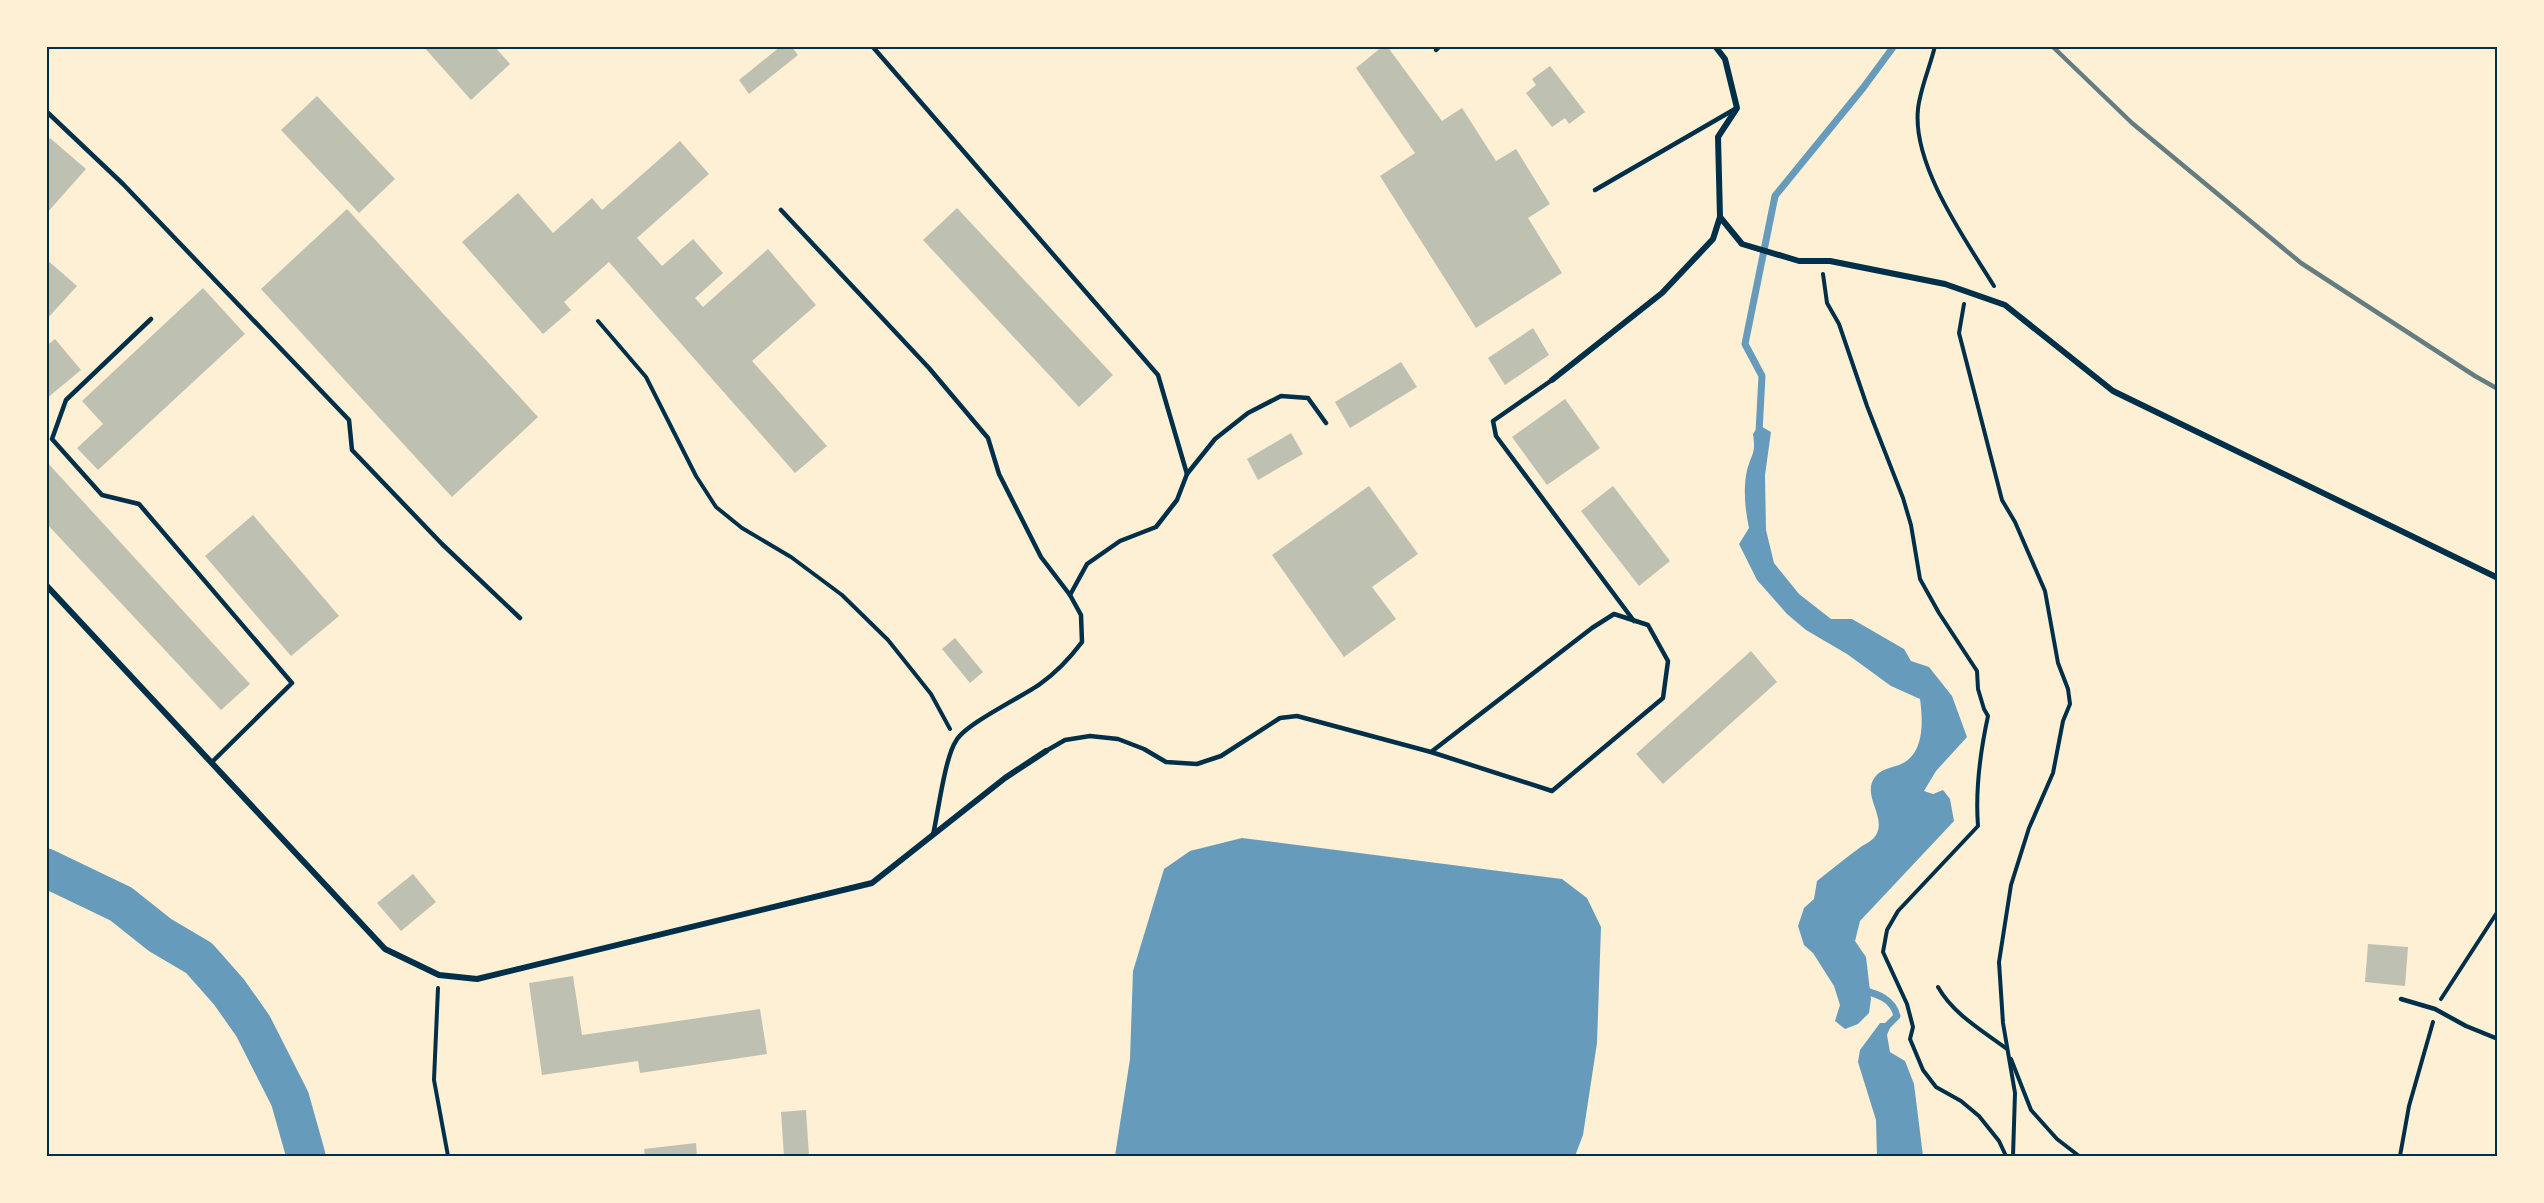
<svg xmlns="http://www.w3.org/2000/svg" width="2544" height="1203" font-family="Lato,sans-serif">
	<style>
		.water { fill: #669bbc }
		.lines { fill: none; stroke-linecap: round; stroke-linejoin: round }
		.stream { stroke: #669bbc; stroke-width: 7 }
		.river { stroke: #669bbc; stroke-width: 39 }
		.building { fill: #bec0b2 }
		.path { stroke: #003049; stroke-width: 4 }
		.service { stroke: #003049; stroke-width: 4.5 }
		.minor { stroke: #003049; stroke-width: 6 }
		.rail { stroke: #657d81; stroke-width: 4.5 }
		.neatline { fill: none; stroke: #003049; stroke-width: 2 }
	</style>
	<rect width="100%" height="100%" fill="#fdf0d5"/>
	<!-- water -->
	<g class="water">
		<path d="M1759,425L1771,432L1765,475L1766,530L1774,563L1799,594L1831,619H1852L1904,649L1911,661L1929,667L1952,696L1967,737L1936,771L1924,791L1933,794L1943,790L1950,799L1954,821L1860,921L1855,941L1866,957L1871,999L1869,1013L1858,1024L1845,1029L1835,1021L1840,1005L1834,986L1813,953L1804,945L1798,926L1804,908L1814,899L1817,881C1831,870 1844,859 1858,849C1864,844 1873,841 1876,835C1887,817 1861,795 1875,777C1881,769 1890,768 1899,765C1925,755 1923,721 1920,699L1891,686L1847,654L1806,630L1787,614L1757,580L1739,544L1749,528C1745,509 1743,489 1747,470C1752,452 1756,454 1753,434Z"/>
		<path d="M1242,838L1562,879L1587,898L1601,927L1597,1043L1583,1135L1575,1156H1115L1130,1059L1133,971L1164,869L1190,851Z"/>
		<path d="M1880,1023H1892L1887,1035L1890,1052L1905,1061L1914,1084L1923,1156H1877L1876,1120L1858,1062L1860,1050Z"/>
	</g>
	<g class="lines">
		<!-- stream -->
		<g class="stream">
			<path d="M1759,432L1762,376L1745,344L1775,196L1863,88L1894,46"/>
			<path d="M1862,990C1878,994 1893,999 1897,1016L1885,1028"/>
		</g>
		<!-- river -->
		<path class="river" d="M46,868L121,904L160,935L199,958L229,992L253,1026L290,1099L306,1156"/>
	</g>
	<!-- building -->
	<g class="building">
		<path d="M423,46H494L510,64L471,100Z"/>
		<path d="M781,46H791L798,55L749,94L739,80Z"/>
		<path d="M1383,46H1387L1442,121L1462,108L1496,161L1516,149L1550,204L1528,218L1562,273L1476,328L1380,176L1415,153L1356,68Z"/>
		<path d="M1550,66L1585,112L1569,124L1565,118L1552,127L1526,93L1536,85L1532,79Z"/>
		<path d="M317,96L395,179L359,213L281,130Z"/>
		<path d="M50,138L86,169L46,214V143Z"/>
		<path d="M680,141L709,174L637,238L662,266L693,239L723,273L695,298L703,307L768,249L816,305L752,361L827,446L795,473L609,262L564,302L571,310L543,334L462,242L518,193L553,233L592,198L602,210Z"/>
		<path d="M957,208L1113,375L1079,407L923,240Z"/>
		<path d="M347,209L538,417L452,497L261,289Z"/>
		<path d="M46,259L77,286L46,320Z"/>
		<path d="M203,288L245,334L98,470L77,448L103,424L82,401Z"/>
		<path d="M1533,328L1549,355L1505,385L1488,358Z"/>
		<path d="M55,339L81,370L46,399V346Z"/>
		<path d="M1401,362L1417,387L1350,428L1335,402Z"/>
		<path d="M1565,399L1600,448L1547,485L1512,437Z"/>
		<path d="M1291,433L1303,454L1258,480L1247,459Z"/>
		<path d="M46,461L250,684L221,710L46,523Z"/>
		<path d="M1369,486L1418,554L1372,587L1396,619L1344,657L1272,555Z"/>
		<path d="M1613,486L1670,561L1639,586L1581,511Z"/>
		<path d="M253,515L339,616L291,656L205,556Z"/>
		<path d="M955,638L983,672L970,683L942,649Z"/>
		<path d="M1751,651L1777,682L1663,784L1636,754Z"/>
		<path d="M413,874L436,902L401,931L377,903Z"/>
		<path d="M2368,944L2408,947L2405,986L2365,982Z"/>
		<path d="M573,976L582,1035L760,1009L767,1054L640,1073L638,1061L542,1075L529,983Z"/>
		<path d="M806,1110L809,1156H784L781,1112Z"/>
		<path d="M696,1143L697,1156H645L644,1149Z"/>
	</g>
	<g class="lines">
		<!-- path -->
		<g class="path">
			<path d="M1935,46C1930,67 1920,89 1918,109C1912,165 1965,239 1994,286"/>
			<path d="M1823,274L1827,303L1839,324L1867,406L1903,498L1911,525L1920,579L1939,613L1977,671L1978,689L1984,709L1988,716C1980,753 1975,788 1978,826L1898,911L1887,930L1883,952L1907,1004L1913,1027L1910,1039L1923,1070L1936,1087L1961,1101L1979,1116L1999,1141L2006,1156"/>
			<path d="M1964,304L1959,333L2002,500L2015,522L2045,591L2058,663L2068,689L2070,704L2063,721L2053,773L2029,828L2011,885L1999,962L2003,1023L2015,1093L2013,1156"/>
			<path d="M598,321L646,377L696,476L716,507L742,528L791,557L842,595L888,640L931,694L950,729"/>
			<path d="M1938,987C1953,1014 1983,1031 2007,1049"/>
			<path d="M438,988L434,1080L448,1156"/>
			<path d="M2441,999L2498,911"/>
			<path d="M2011,1059L2031,1110L2057,1139L2079,1156"/>
			<path d="M2400,1156L2409,1106L2433,1022"/>
		</g>
		<!-- service -->
		<g class="service">
			<path d="M872,46L1158,375L1187,474L1177,500L1156,527L1120,541L1087,564L1070,595"/>
			<path d="M1436,50L1440,46"/>
			<path d="M46,111L123,184L349,420L352,450L442,544L520,618"/>
			<path d="M1595,190L1735,109"/>
			<path d="M781,210L929,368L988,438L999,474L1041,557L1070,595L1081,615L1082,642C1070,658 1057,672 1040,684C1022,697 965,724 956,741C945,757 938,813 933,835"/>
			<path d="M151,319L66,400L52,439L102,495L139,504L292,683L212,762"/>
			<path d="M1552,380L1493,421L1496,436L1634,621"/>
			<path d="M1187,474L1215,439L1248,413L1281,396L1308,398L1326,423"/>
			<path d="M1046,751L1065,740L1090,736L1118,739L1144,749L1166,762L1197,764L1221,756L1280,718L1297,716L1431,752L1552,791L1663,698L1668,661L1648,625L1614,614L1592,628L1431,752"/>
			<path d="M2401,999L2435,1009L2466,1026L2498,1039"/>
		</g>
		<!-- minor -->
		<g class="minor">
			<path d="M1715,46L1725,59L1737,108L1718,137L1720,217L1742,244L1799,261H1830L1945,284L2005,305L2113,391L2498,578"/>
			<path d="M1552,380L1662,293L1713,239L1720,217"/>
			<path d="M46,585L385,949L439,975L477,979L872,883L1005,778L1046,751"/>
		</g>
		<!-- rail -->
		<path class="rail" d="M2052,46L2132,123L2301,263L2475,376L2498,389"/>
	</g>
	<!-- border -->
	<rect width="2544" height="1203" fill="none" stroke="#fdf0d5" stroke-width="96"/>
	<rect x="48" y="48" width="2448" height="1107" class="neatline"/>
</svg>
